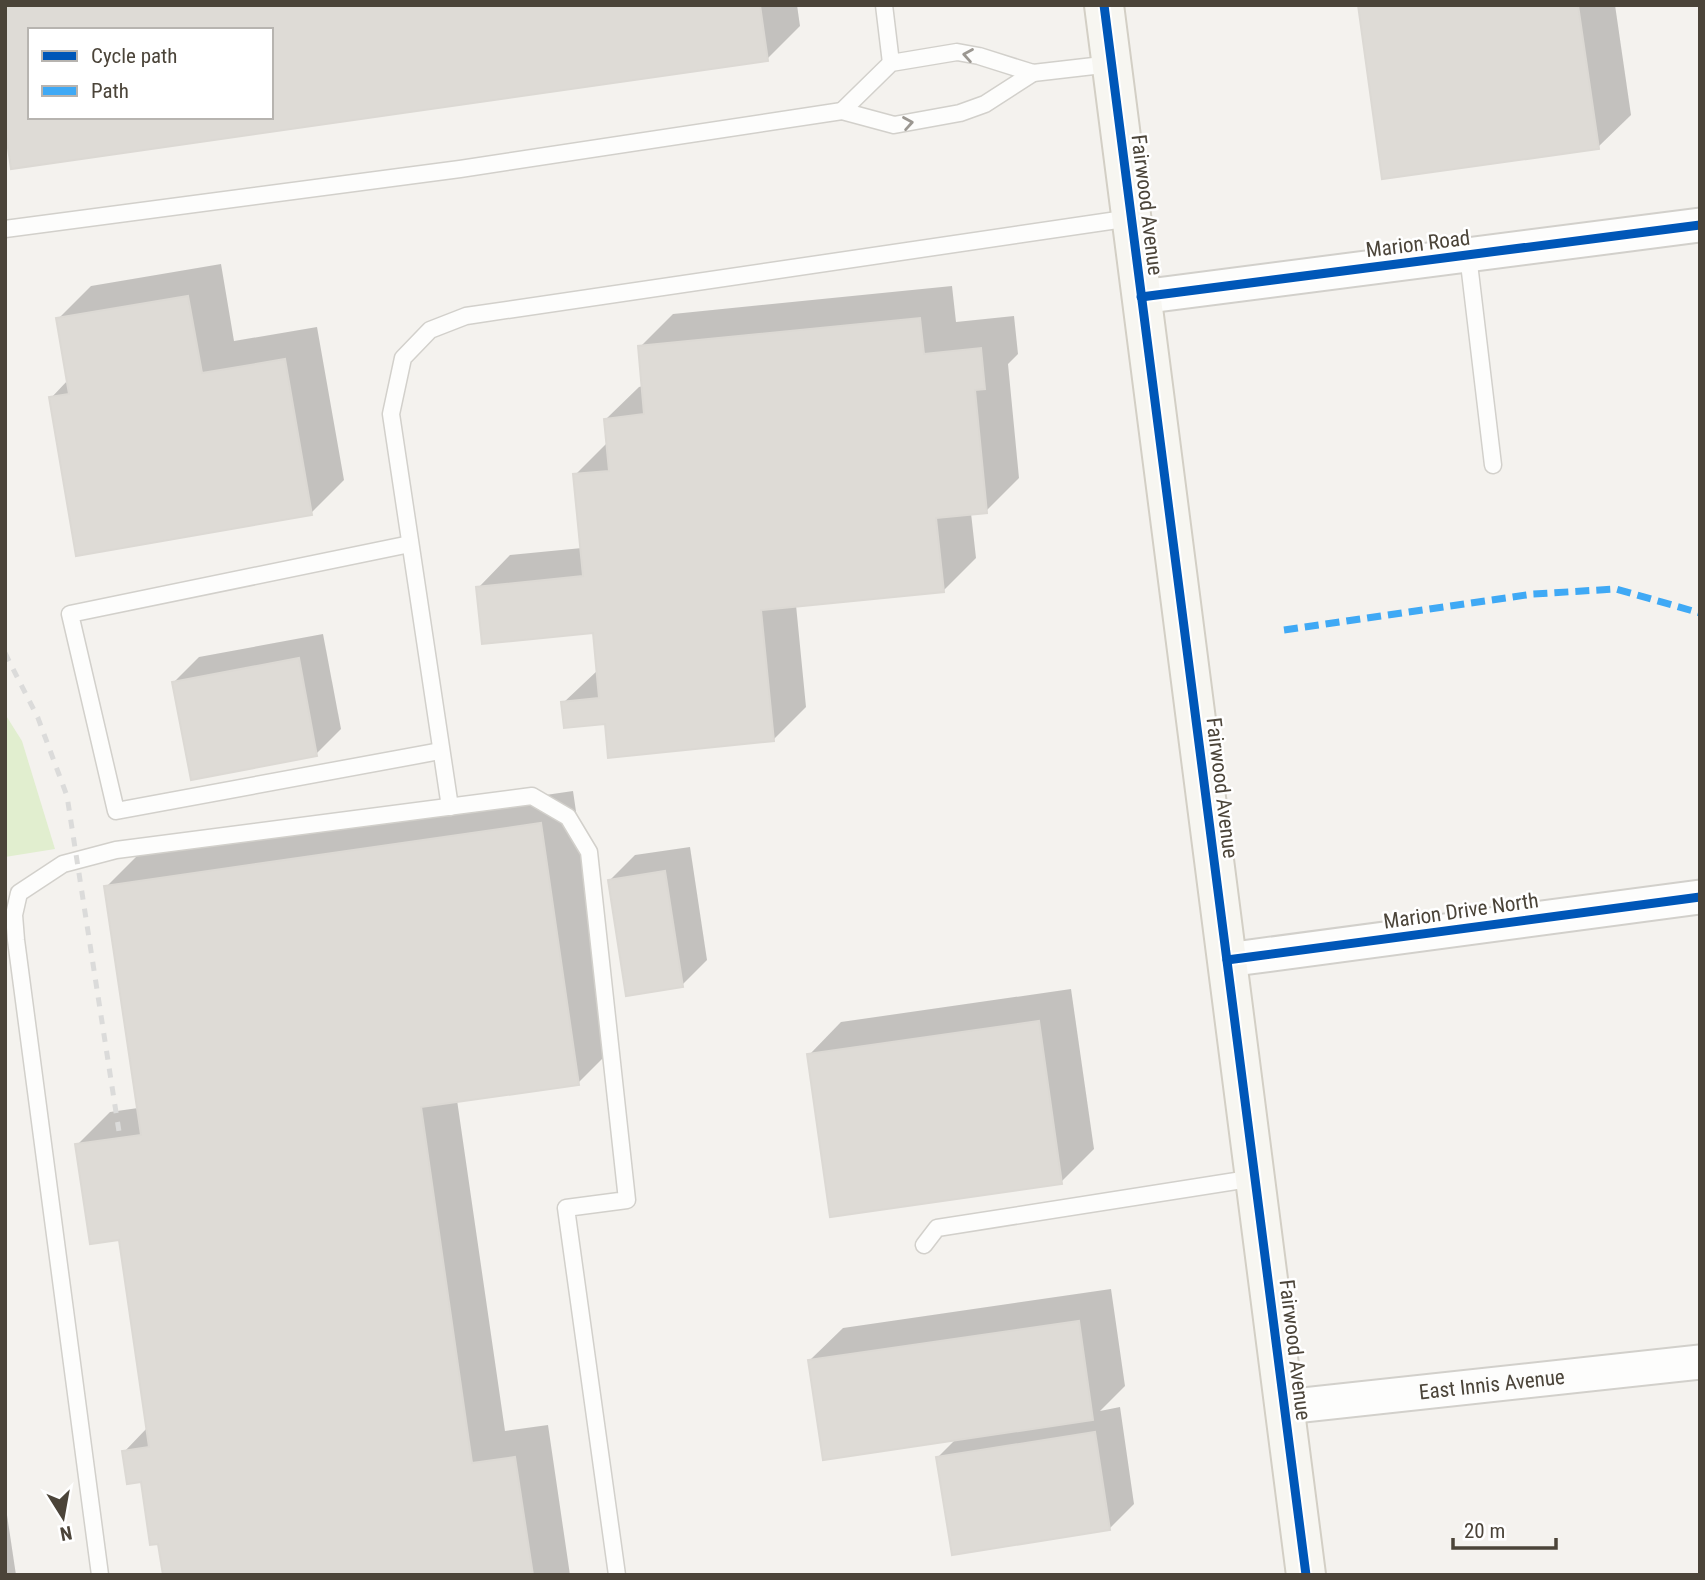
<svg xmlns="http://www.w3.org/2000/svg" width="1705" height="1580" font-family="'Roboto Condensed',sans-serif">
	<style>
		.green { fill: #e1eecf }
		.shadow { fill: #0003; fill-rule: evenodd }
		.building { fill: #dedbd6; stroke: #dcd9d4; stroke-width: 2; fill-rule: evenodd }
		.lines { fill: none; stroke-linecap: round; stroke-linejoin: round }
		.lane-casing { stroke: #d2d0cb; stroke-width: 19 }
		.street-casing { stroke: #d2d0cb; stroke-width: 37 }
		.secondary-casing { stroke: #d3cfc5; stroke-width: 42 }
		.lane { stroke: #fdfdfc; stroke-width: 16 }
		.street { stroke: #fdfdfc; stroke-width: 33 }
		.secondary { stroke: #f7f6f1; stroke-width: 38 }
		.rail { stroke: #dbdbda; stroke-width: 5; stroke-dasharray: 9 9; stroke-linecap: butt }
		.quiet { stroke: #3fa9f5; stroke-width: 7; stroke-dasharray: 14 7; stroke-linecap: butt }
		.cycleway-casing { stroke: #fff; stroke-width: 13 }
		.cycleway { stroke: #0057b8; stroke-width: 9 }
		.oneway { stroke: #9b9791 }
		.labels { text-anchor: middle; stroke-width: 5; stroke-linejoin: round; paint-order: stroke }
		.street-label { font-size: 21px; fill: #4b4439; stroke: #fff }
	</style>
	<rect width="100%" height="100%" fill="#f4f2ee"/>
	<!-- green -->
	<path class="green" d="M5,714L22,741L55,849L5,857Z"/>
	<!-- shadow -->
	<g class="shadow">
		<path d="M5,5H797L800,26L767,59L13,167ZM30,30H271V117H30Z"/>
		<path d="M1360,5H1615L1631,115L1598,147Z"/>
		<path d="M221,264L234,341L317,327L344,480L311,513L51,398L68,380L58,319L91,286Z"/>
		<path d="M952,286L956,322L1014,316L1018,354L1008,364L1019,478L986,511L971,513L976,558L943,591L796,605L806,707L773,740L607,722L563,703L598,670L594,631L478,588L510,555L582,548L575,475L608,442L606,419L639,387L643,386L640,347L673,314Z"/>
		<path d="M323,634L341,729L316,754L174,682L199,657Z"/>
		<path d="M573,791L611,1050L578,1083L457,1100L505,1431L548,1425L570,1575H164L160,1542L142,1480L124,1452L148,1427L121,1239L77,1145L110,1112L138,1108L106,887L139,854Z"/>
		<path d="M690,847L707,960L682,985L610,880L635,855Z"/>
		<path d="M1071,989L1094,1149L1061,1182L809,1055L841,1022Z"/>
		<path d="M1111,1289L1125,1386L1100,1411L1120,1407L1134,1504L1109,1529L938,1457L957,1438L810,1360L843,1328Z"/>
		<path d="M5,1515H7L16,1575H5Z"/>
	</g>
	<!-- building -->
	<g class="building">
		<path d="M5,5H760L768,61L11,169L5,127ZM30,30H271V117H30Z"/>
		<path d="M1358,5H1578L1599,149L1382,179Z"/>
		<path d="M188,296L202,373L285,359L312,515L76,556L49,397L69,394L56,318Z"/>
		<path d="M920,318L924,354L981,348L985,389L975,390L987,513L936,518L944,592L761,610L774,741L608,758L605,724L564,728L561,702L599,698L593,633L482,644L476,587L583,576L573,474L609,471L604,419L644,414L638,346Z"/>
		<path d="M299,658L317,756L191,780L172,682Z"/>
		<path d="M541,823L579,1085L421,1107L472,1463L515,1457L533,1575H163L158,1544L150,1545L141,1482L127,1484L122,1451L149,1447L119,1240L90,1244L75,1144L141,1135L104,886Z"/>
		<path d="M665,871L683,987L626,996L608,880Z"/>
		<path d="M1039,1021L1062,1184L830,1217L807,1054Z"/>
		<path d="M1079,1321L1093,1420L823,1460L808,1360Z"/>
		<path d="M1095,1432L1110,1530L952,1555L936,1457Z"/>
	</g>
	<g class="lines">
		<defs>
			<g id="lane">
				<path d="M884,5L891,63"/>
				<path d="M842,111L891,63L957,52L979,56L1033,73L1111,64"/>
				<path d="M5,229L460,169L842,111L894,125L960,113L985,104L1033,73"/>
				<path d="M1468,255L1493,465"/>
				<path d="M410,544L70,614L116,811L440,751"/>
				<path d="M450,807L391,414L403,358L430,330L466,316L1131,218"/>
				<path d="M924,1245L937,1228L1255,1178"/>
				<path d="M100,1575L16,940L14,915L19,893L63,864L116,850L532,796L568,817L589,852L627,1200L566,1208L617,1575"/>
			</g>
			<g id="street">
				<path d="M1141,297L1700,225"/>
				<path d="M1227,960L1700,897"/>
				<path id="s1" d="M1285,1407L1700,1362"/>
			</g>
			<path id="secondary" d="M1104,5L1306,1575"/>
		</defs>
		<!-- lane casing -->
		<use href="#lane" class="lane-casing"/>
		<!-- street casing -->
		<use href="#street" class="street-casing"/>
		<!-- secondary casing -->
		<use href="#secondary" class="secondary-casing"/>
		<!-- lane -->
		<use href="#lane" class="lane"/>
		<!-- street -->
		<use href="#street" class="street"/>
		<!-- secondary -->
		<use href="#secondary" class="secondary"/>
		<!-- rail -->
		<path class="rail" d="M5,653L38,718L67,796L120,1138"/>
		<!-- quiet -->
		<path class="quiet" d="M1284,630L1533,594L1616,589L1700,613"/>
		<defs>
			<g id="cycleway">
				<path d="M1104,5L1306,1575"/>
				<path d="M1141,297L1700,225"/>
				<path d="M1227,960L1700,897"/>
			</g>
		</defs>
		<!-- cycleway casing -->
		<use href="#cycleway" class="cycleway-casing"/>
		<!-- cycleway -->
		<use href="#cycleway" class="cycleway"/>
	</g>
	<!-- one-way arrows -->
	<defs><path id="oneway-chevron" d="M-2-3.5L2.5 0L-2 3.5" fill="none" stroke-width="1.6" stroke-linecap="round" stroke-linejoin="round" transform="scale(1.75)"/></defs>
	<g class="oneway">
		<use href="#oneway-chevron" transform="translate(968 55) rotate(-170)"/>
		<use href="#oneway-chevron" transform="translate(908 123) rotate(-10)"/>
	</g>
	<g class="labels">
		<!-- street labels -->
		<g class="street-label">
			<text transform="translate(1147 205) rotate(83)" y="7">Fairwood Avenue</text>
			<text transform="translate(1418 244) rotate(-7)" y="7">Marion Road</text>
			<text transform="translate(1222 788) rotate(83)" y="7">Fairwood Avenue</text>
			<text transform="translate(1461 911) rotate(-8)" y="7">Marion Drive North</text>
			<text transform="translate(1295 1350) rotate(83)" y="7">Fairwood Avenue</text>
			<text dy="7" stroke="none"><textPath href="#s1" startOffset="208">East Innis Avenue</textPath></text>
		</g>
	</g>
	<!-- border -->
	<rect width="1705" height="1580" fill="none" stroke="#4b4439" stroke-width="14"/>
	<!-- legend -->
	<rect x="28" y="28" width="245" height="91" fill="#ffffff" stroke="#b7b4b0" stroke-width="2"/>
	<rect x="42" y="51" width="35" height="10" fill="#0057b8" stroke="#b7b4b0" stroke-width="2"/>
	<text x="91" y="63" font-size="21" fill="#4b4439">Cycle path</text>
	<rect x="42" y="86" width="35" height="10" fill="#3fa9f5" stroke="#b7b4b0" stroke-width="2"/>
	<text x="91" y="98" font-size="21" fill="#4b4439">Path</text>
	<!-- north arrow -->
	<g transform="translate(63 1517) rotate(169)" stroke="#ffffff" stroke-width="5" paint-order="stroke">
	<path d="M0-5L12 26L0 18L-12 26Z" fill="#4b4439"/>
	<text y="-10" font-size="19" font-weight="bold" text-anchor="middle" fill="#4b4439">N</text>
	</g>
	<!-- scale -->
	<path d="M1453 1538v10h103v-10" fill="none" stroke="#4b4439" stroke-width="3.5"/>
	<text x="1464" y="1538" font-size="21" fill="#4b4439" stroke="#ffffff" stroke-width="5" paint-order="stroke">20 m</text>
</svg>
